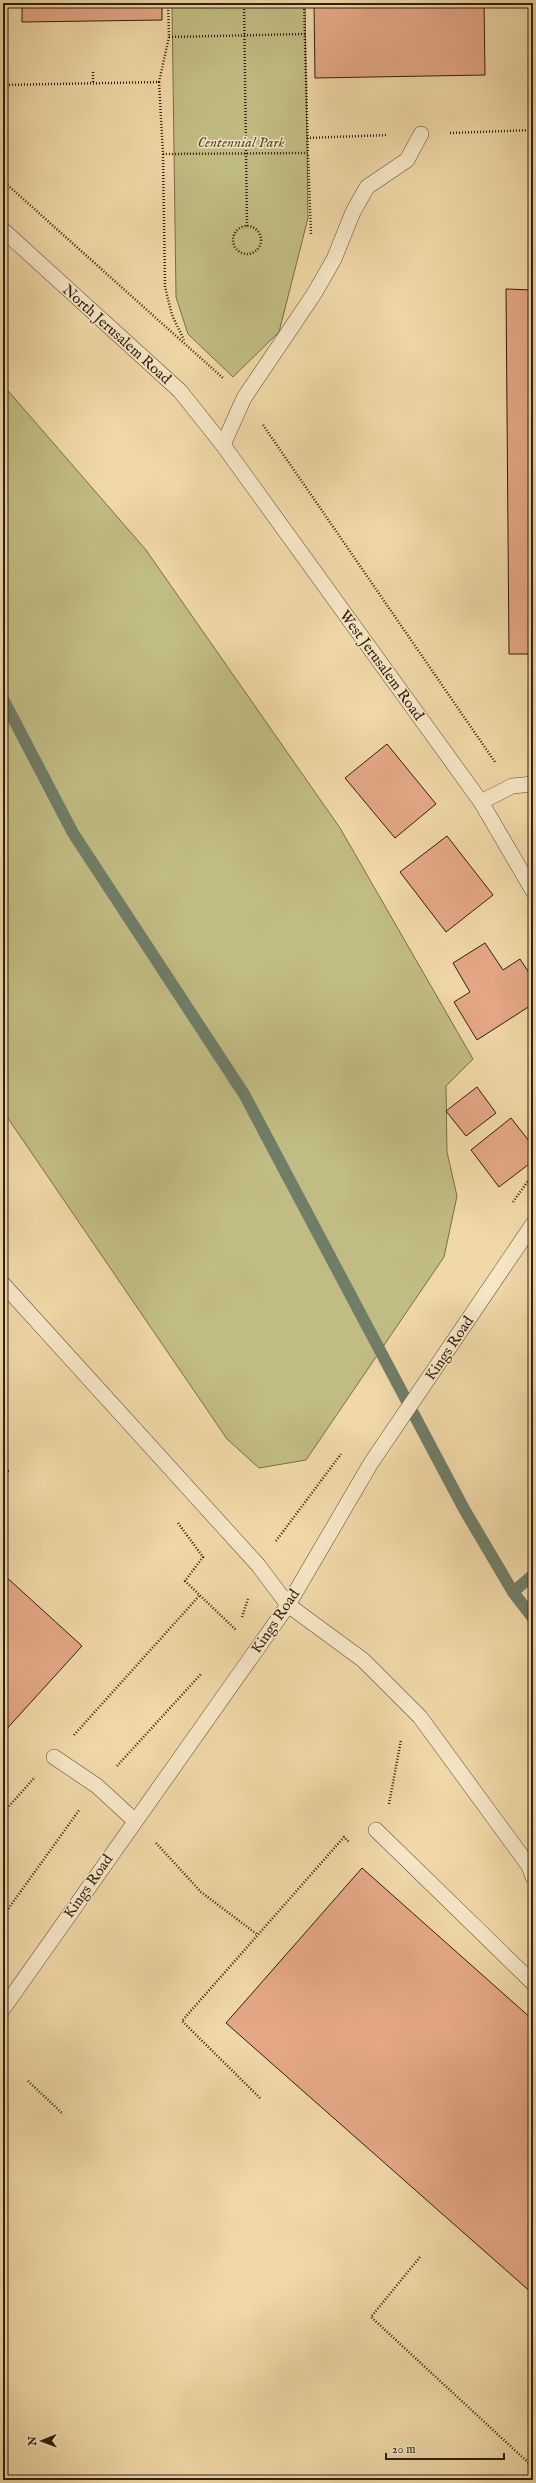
<svg xmlns="http://www.w3.org/2000/svg" width="536" height="2483" font-family="'IM FELL English',serif">
	<style>
		.green { fill: #c1bc83; stroke: #786e47 }
		.lines { fill: none; stroke-linecap: round; stroke-linejoin: round }
		.stream { stroke: #707d67; stroke-width: 12 }
		.building { fill: #e5a887; stroke: #2f1f0b }
		.service-casing { stroke: #604d32; stroke-width: 16 }
		.path { stroke: #2f1f0b; stroke-width: 2.5; stroke-dasharray: 1 2; stroke-linecap: butt }
		.service { stroke: #f6e6c6; stroke-width: 15 }
		.labels { text-anchor: middle; stroke-width: 3; stroke-linejoin: round; paint-order: stroke }
		.park-label { font-size: 15px; font-style: italic; fill: #5b4e2f; stroke: #f6e6c6 }
		.street-label { font-size: 15px; fill: #2f1f0b; stroke: #f6e6c6 }
	</style>
	<rect width="100%" height="100%" fill="#f1d8a8"/>
	<filter id="stains"><feTurbulence type="fractalNoise" baseFrequency=".005" numOctaves="4"/><feColorMatrix values="0 0 0 0 .2 0 0 0 0 .09 0 0 0 0 .02 0 0 0 .5 -.17"/></filter>
	<radialGradient id="worn" r=".72"><stop offset=".6" stop-color="#630" stop-opacity="0"/><stop offset="1" stop-color="#630" stop-opacity=".3"/></radialGradient>
	<!-- green -->
	<g class="green">
		<path d="M172,3H305L308,218L279,332L233,377L188,334L176,297Z"/>
		<path d="M3,385L146,550L340,828L473,1059L446,1086L447,1152L457,1196L444,1257L306,1460L259,1468L227,1439L3,1111Z"/>
	</g>
	<g class="lines">
		<!-- stream -->
		<g class="stream">
			<path d="M3,699L73,833L244,1094L464,1509L513,1592L533,1618"/>
			<path d="M513,1592L533,1575"/>
		</g>
	</g>
	<!-- building -->
	<g class="building">
		<path d="M22,3H162V20L22,22Z"/>
		<path d="M314,3H484L485,75L315,78Z"/>
		<path d="M506,289L533,290V654H509Z"/>
		<path d="M387,744L436,804L395,838L345,778Z"/>
		<path d="M447,836L493,895L446,932L400,872Z"/>
		<path d="M485,943L503,970L520,959L533,979V1004L477,1040L454,1002L470,992L453,963Z"/>
		<path d="M477,1087L496,1113L466,1136L446,1111Z"/>
		<path d="M511,1118L533,1146V1161L499,1187L471,1150Z"/>
		<path d="M3,1574L82,1646L3,1733Z"/>
		<path d="M362,1868L533,2020V2294L226,2023Z"/>
	</g>
	<g class="lines">
		<defs>
			<g id="service">
				<path d="M3,230L180,391L223,445L481,802L533,891"/>
				<path d="M223,445L244,398L314,294L334,259L353,212L367,187L407,160L421,134"/>
				<path d="M481,802L512,786L533,784"/>
				<path d="M3,1284L258,1565L288,1605L363,1660L420,1717L529,1866L533,1877"/>
				<path d="M54,1757L97,1786L134,1820"/>
				<path d="M376,1830L533,1983"/>
				<path d="M3,2009L288,1605L371,1463L533,1224"/>
			</g>
		</defs>
		<!-- service casing -->
		<use href="#service" class="service-casing"/>
		<!-- path -->
		<g class="path">
			<path d="M244,3L247,226"/>
			<path d="M304,3L308,153"/>
			<path d="M169,37L305,34"/>
			<path d="M93,72V83"/>
			<path d="M159,82L163,154L308,153L311,234"/>
			<path d="M3,85L159,82L169,37L168,3"/>
			<path d="M450,133L533,130"/>
			<path d="M307,138L387,135"/>
			<path d="M163,154L165,287L172,315L184,340"/>
			<path d="M3,181L223,378"/>
			<circle cx="247" cy="240" r="14"/>
			<path d="M263,425L495,762"/>
			<path d="M529,813L533,819"/>
			<path d="M513,1202L533,1174"/>
			<path d="M3,1467L8,1471L3,1476"/>
			<path d="M178,1523L203,1557L185,1581L236,1630"/>
			<path d="M276,1541L341,1454"/>
			<path d="M242,1617L248,1599"/>
			<path d="M74,1735L199,1596"/>
			<path d="M117,1766L201,1674"/>
			<path d="M389,1804L401,1740"/>
			<path d="M3,1813L35,1777"/>
			<path d="M156,1843L201,1892L258,1935"/>
			<path d="M3,1916L80,1809"/>
			<path d="M28,2081L63,2114"/>
			<path d="M260,2098L182,2021L344,1837L349,1842"/>
			<path d="M420,2257L371,2317L533,2467"/>
		</g>
		<!-- service -->
		<use href="#service" class="service"/>
	</g>
	<g class="labels">
		<!-- park labels -->
		<g class="park-label">
			<text x="241" y="147">Centennial Park</text>
		</g>
		<!-- street labels -->
		<g class="street-label">
			<text transform="translate(117 334) rotate(42)" y="5">North Jerusalem Road</text>
			<text transform="translate(382 665) rotate(54)" y="5">West Jerusalem Road</text>
			<text transform="translate(449 1348) rotate(-56)" y="5">Kings Road</text>
			<text transform="translate(275 1621) rotate(-56)" y="5">Kings Road</text>
			<text transform="translate(88 1886) rotate(-55)" y="5">Kings Road</text>
		</g>
	</g>
	<!-- margin -->
	<rect width="536" height="2483" fill="none" stroke="#f1d8a8" stroke-width="16"/>
	<rect x="4" y="4" width="528" height="2475" fill="none" stroke="#2f1f0b" stroke-width="2"/>
	<rect x="8" y="8" width="520" height="2467" fill="none" stroke="#2f1f0b"/>
	<!-- north arrow -->
	<g transform="translate(42 2441) rotate(269)" stroke="#f6e6c6" stroke-width="3" paint-order="stroke">
	<path d="M0-3L7 15L0 10L-7 15Z" fill="#2f1f0b"/>
	<text y="-6" font-size="11" font-weight="bold" text-anchor="middle" fill="#2f1f0b">N</text>
	</g>
	<!-- scale -->
	<path d="M386 2453v6h118v-6" fill="none" stroke="#2f1f0b" stroke-width="2"/>
	<text x="392" y="2453" font-size="12" fill="#2f1f0b" stroke="#f6e6c6" stroke-width="3" paint-order="stroke">20 m</text>
	<rect width="100%" height="100%" filter="url(#stains)"/>
	<rect width="100%" height="100%" fill="url(#worn)"/>
</svg>
